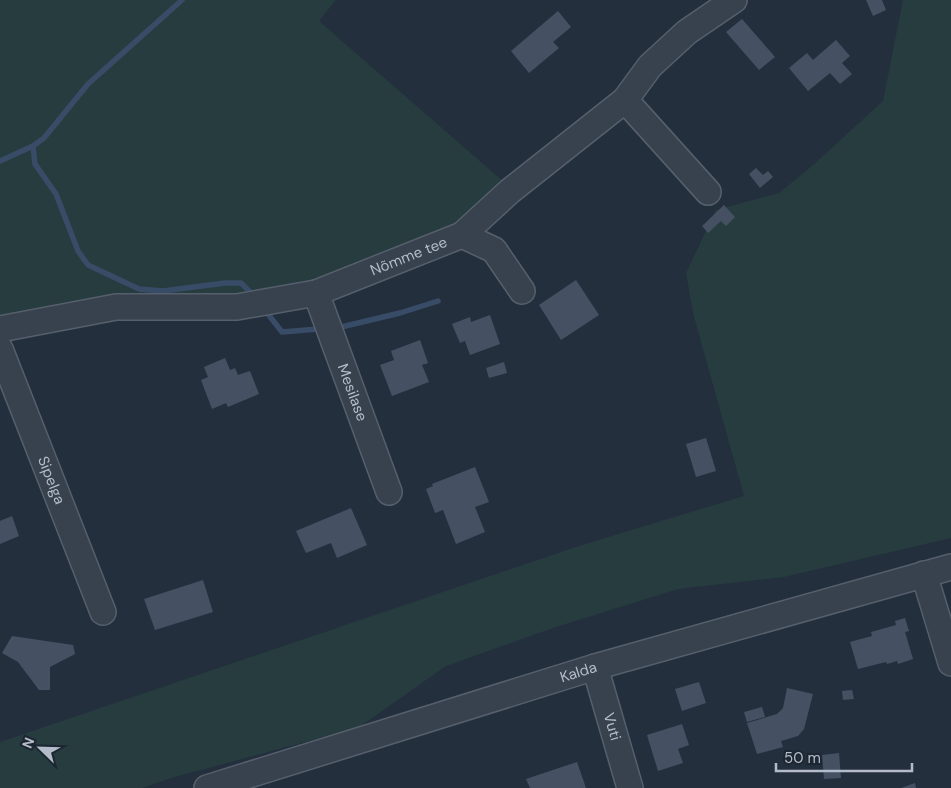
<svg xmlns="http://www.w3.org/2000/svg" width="951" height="788" font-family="'DM Sans',sans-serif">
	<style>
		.green { fill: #263c3f }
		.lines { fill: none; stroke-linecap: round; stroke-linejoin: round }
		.stream { stroke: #394c67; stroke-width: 5.5 }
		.building { fill: #455162 }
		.minor-casing { stroke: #565f6c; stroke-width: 28 }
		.minor { stroke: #38414e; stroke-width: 25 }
		.labels { text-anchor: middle; stroke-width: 4; stroke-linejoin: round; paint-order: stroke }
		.street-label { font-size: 15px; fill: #b4bcc9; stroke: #1d2633 }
	</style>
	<rect width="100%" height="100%" fill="#242f3e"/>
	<!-- green -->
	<g class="green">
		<path d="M0,0H336L319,21L505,183L455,228L313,284L238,299L0,321Z"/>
		<path d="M903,0H951V538L784,577L678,589L556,627L446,666L358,728L171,778L142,788H0V742L582,545L744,496L693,313L686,273L716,210L779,193L812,166L883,101Z"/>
	</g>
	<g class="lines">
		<!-- stream -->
		<g class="stream">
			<path d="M33,146L35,164L56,194L78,251L88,265L139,289L163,291L225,283H241L251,293"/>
			<path d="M0,161L33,146L44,138L88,84L182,0"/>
			<path d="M268,314L282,332L318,329"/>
			<path d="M337,328L400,313L438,301"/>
		</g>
	</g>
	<!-- building -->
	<g class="building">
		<path d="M866,0H882L886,10L873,16Z"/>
		<path d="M558,11L571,27L553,42L559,48L529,73L511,51Z"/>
		<path d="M742,19L775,57L759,70L726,32Z"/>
		<path d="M836,40L850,56L842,63L852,74L840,84L830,73L808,91L789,68L807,53L813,60Z"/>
		<path d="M756,168L763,175L768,171L773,177L760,188L749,174Z"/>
		<path d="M724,205L735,217L726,226L721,221L708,233L702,226Z"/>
		<path d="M576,280L599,315L561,340L539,305Z"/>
		<path d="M490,315L500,344L470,355L465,341L460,343L452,324L470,317L471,322Z"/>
		<path d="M420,340L428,363L422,365L429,382L392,396L380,365L394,360L391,351Z"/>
		<path d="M225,358L230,370L235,368L238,375L250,371L259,394L228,407L226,403L212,409L201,380L208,377L204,367Z"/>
		<path d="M504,362L507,373L489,378L486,368Z"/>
		<path d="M706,438L716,471L696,477L686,444Z"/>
		<path d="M475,467L489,502L475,507L485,532L456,544L443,510L435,513L426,489L433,486L432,484Z"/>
		<path d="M351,508L367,545L337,558L331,543L306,553L296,531Z"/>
		<path d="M12,516L19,536L0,544V521Z"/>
		<path d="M203,580L213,612L155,630L144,599Z"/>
		<path d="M905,618L909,631L905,632L913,659L898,664L897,661L887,664L886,662L858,669L850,642L872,636L871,632L896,625L895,621Z"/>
		<path d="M12,636L73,645L75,654L50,667V690H39L18,662L2,653Z"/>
		<path d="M699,682L706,703L682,711L675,689Z"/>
		<path d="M787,688L813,694L804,729L798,736L781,741L783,747L757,754L747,723L777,714L783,708Z"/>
		<path d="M852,690L854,699L843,700L842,691Z"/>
		<path d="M762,707L765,717L747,722L744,712Z"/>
		<path d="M682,724L689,745L678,749L683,763L658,771L647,735Z"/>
		<path d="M839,753L841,778L824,779L822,755Z"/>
		<path d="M577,762L586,788H530L526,779Z"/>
		<path d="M915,783L916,788H901Z"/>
	</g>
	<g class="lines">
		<defs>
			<g id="minor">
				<path d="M625,100L708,192"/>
				<path d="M462,235L494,250L522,291"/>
				<path id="s1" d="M316,293L389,492"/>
				<path id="s2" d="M0,329L116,307H237L316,293L462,235L510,191L625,100L650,66L687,32L734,0"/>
				<path id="s3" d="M0,349L103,612"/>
				<path d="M924,574L951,663"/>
				<path id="s4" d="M595,667L630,788"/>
				<path id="s5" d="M207,788L595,667L951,567"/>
			</g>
		</defs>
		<!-- minor casing -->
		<use href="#minor" class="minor-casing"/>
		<!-- minor -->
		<use href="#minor" class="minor"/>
	</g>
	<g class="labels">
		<!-- street labels -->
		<g class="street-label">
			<text dy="5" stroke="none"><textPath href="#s2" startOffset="419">Nõmme tee</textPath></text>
			<text dy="5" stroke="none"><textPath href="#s1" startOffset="106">Mesilase</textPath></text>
			<text dy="5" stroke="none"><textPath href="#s3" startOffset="141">Sipelga</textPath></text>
			<text dy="5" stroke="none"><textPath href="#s5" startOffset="389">Kalda</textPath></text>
			<text dy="5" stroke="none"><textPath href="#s4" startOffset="62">Vuti</textPath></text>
		</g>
	</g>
	<!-- north arrow -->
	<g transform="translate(40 748) rotate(293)" stroke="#1d2633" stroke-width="4" paint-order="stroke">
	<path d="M0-4L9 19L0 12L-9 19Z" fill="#b4bcc9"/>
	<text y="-8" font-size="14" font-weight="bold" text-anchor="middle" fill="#b4bcc9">N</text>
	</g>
	<!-- scale -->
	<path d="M776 763v8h136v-8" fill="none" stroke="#b4bcc9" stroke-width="2.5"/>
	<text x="784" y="763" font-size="15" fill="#b4bcc9" stroke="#1d2633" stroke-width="4" paint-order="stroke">50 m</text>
</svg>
